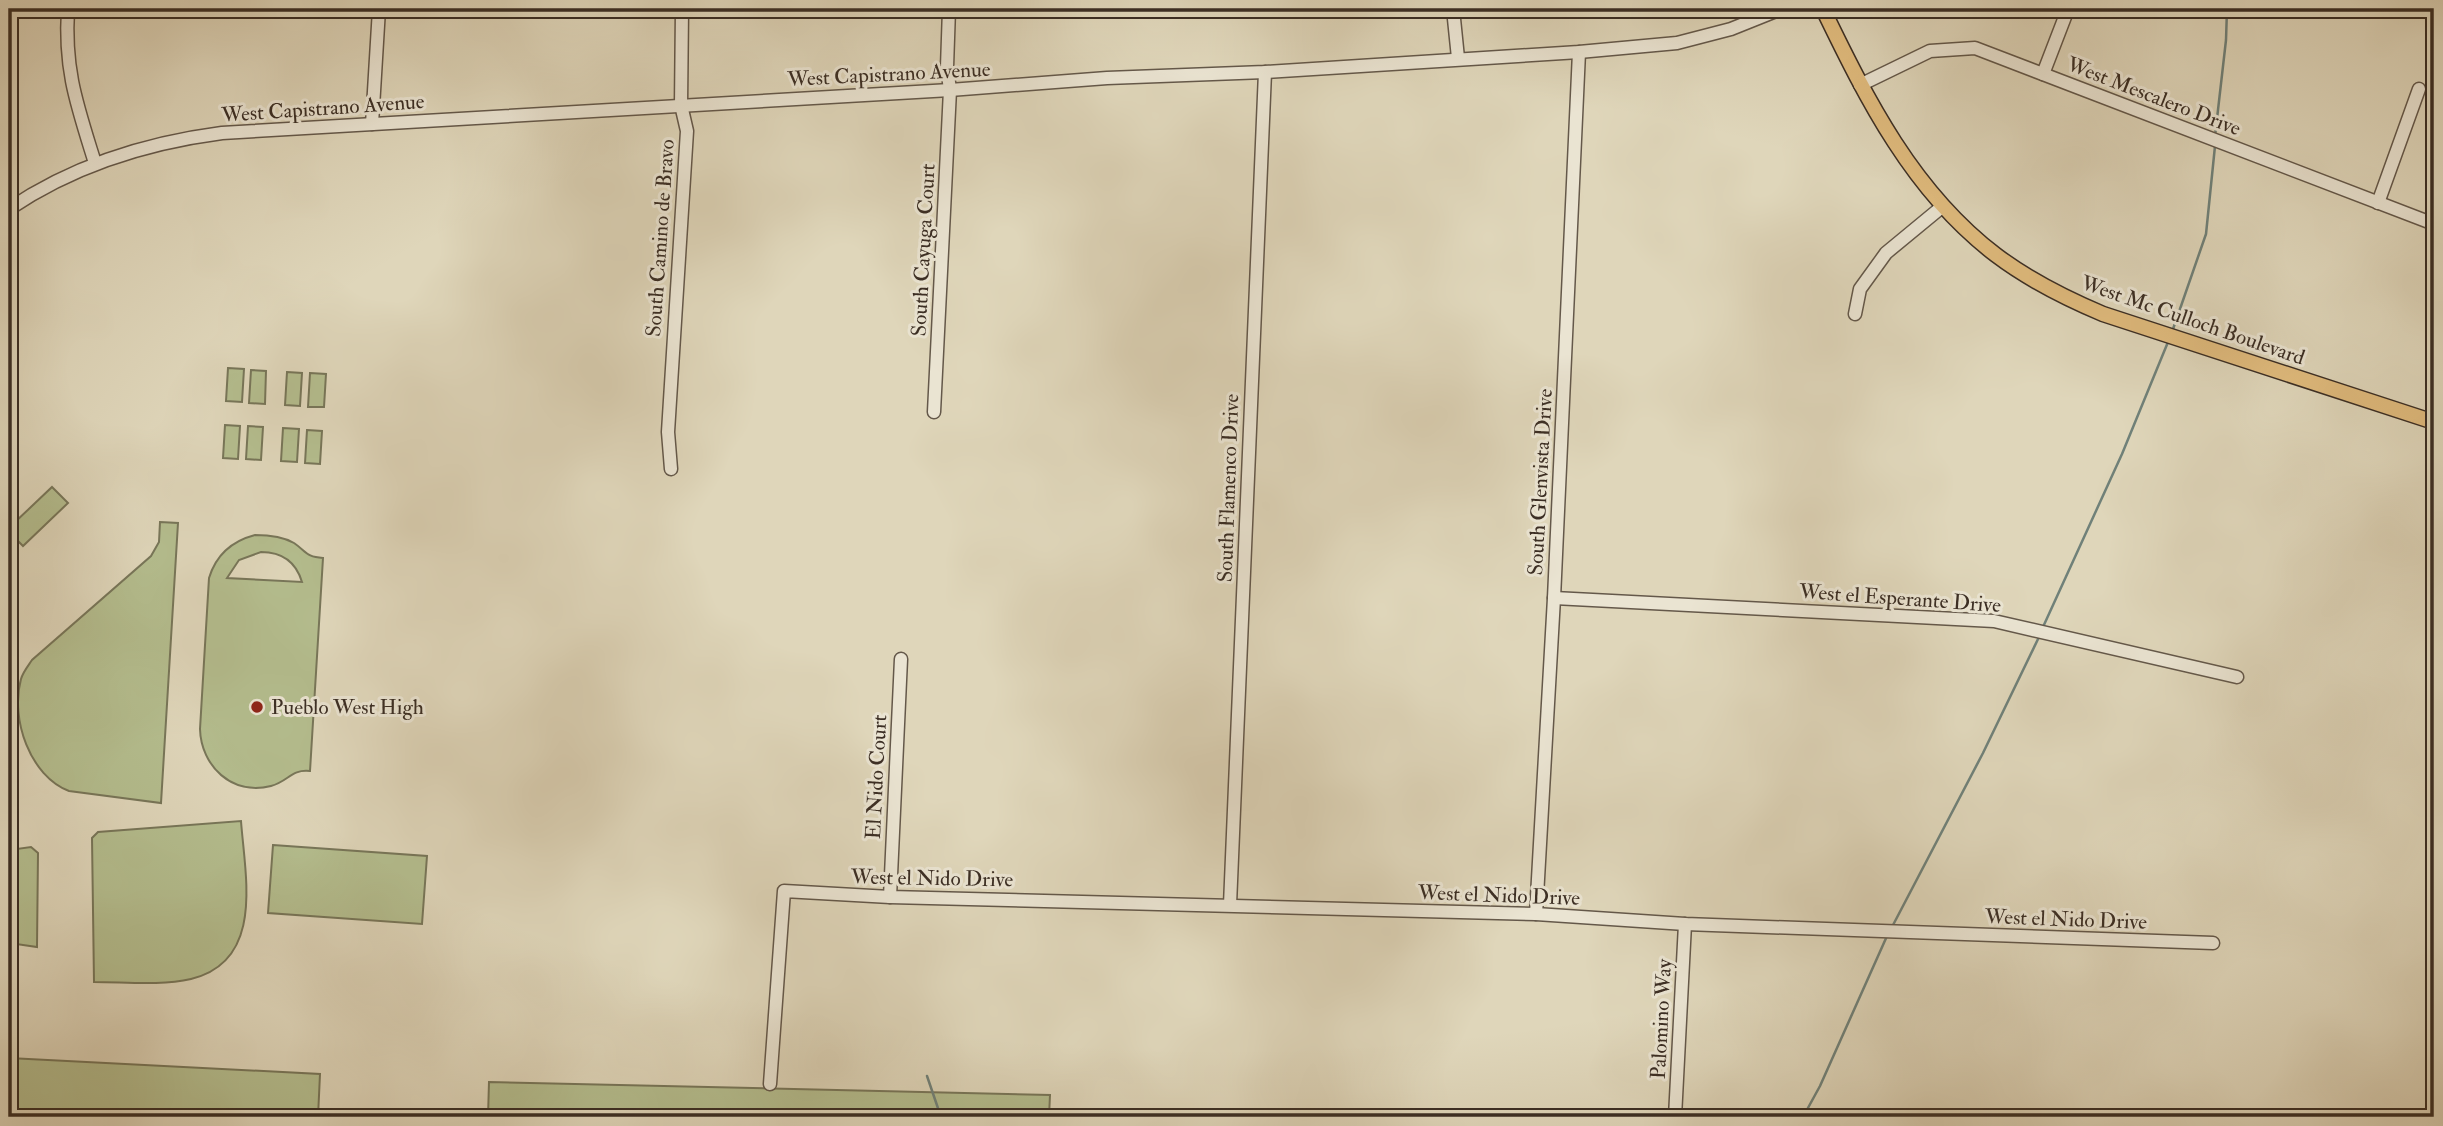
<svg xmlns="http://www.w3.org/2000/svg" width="2443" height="1126" font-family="'IM FELL Double Pica',serif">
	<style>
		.green { fill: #b4bd8e; stroke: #787659; stroke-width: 2; fill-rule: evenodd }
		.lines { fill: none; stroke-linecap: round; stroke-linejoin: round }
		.stream { stroke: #708179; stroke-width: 2.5 }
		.minor-casing { stroke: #64584a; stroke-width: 15 }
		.major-casing { stroke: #3b2e24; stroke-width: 17 }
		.minor { stroke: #eae4d2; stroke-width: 12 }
		.major { stroke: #e0bb7d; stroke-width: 14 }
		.poi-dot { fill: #8f2418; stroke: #eae4d2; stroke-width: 2.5 }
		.labels { text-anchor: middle; stroke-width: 6; stroke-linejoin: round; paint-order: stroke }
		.street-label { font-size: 21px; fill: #3b2e24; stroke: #eae4d2 }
		.poi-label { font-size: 21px; fill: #3b2e24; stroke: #eae4d2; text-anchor: start }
	</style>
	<rect width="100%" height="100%" fill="#dfd6ba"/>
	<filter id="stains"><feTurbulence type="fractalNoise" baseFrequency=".00286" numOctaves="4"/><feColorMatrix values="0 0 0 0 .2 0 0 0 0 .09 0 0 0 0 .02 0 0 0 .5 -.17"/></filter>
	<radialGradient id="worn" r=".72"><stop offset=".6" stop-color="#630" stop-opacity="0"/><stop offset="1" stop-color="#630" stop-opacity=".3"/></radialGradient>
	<!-- green -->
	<g class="green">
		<path d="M228,368L244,369L242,402L226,401Z"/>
		<path d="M251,370L266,371L265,404L249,403Z"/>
		<path d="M287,372L302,373L300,406L285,405Z"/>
		<path d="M310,373L326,374L324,407H308Z"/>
		<path d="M225,425L240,426L238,459L223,458Z"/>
		<path d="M248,426L263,427L261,460L246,459Z"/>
		<path d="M283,428L299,429L297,462L281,461Z"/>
		<path d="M307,430L322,431L320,464L305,463Z"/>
		<path d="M52,487L68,503L23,546L13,536V524Z"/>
		<path d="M160,522L178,523L161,803L69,791C30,776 10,719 21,679C23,672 28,666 32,660L151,556L159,542Z"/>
		<path d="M255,535C269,535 282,536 294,543C307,552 306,557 323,558L310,771C291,769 289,781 271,786C232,796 201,766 200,729L209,578C216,555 232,541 255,535ZM261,552C282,552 296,562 302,582L227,578L239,560Z"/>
		<path d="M241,821C245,876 265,961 191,979C161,986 125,982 94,982L92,838L98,832Z"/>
		<path d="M273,845L427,856L422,924L268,913Z"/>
		<path d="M31,847L38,853L37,947L9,943V850Z"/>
		<path d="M9,1058L320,1074L318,1117H9Z"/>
		<path d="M489,1082L1050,1095L1049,1117H488Z"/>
	</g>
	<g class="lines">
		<!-- stream -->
		<g class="stream">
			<path d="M2215,136L2226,40L2227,9"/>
			<path d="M2172,332L2206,234L2215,146"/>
			<path d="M2043,627L2122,454L2168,342"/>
			<path d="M1892,927L1983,753L2039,637"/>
			<path d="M927,1076L941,1117"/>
			<path d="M1803,1117L1820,1086L1887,936"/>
		</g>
		<defs>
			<g id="minor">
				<path d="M68,9C64,70 77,105 95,163"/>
				<path d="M1453,9L1458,58"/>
				<path d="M2043,74L2068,9"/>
				<path d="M1860,85L1930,51L1975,48L2434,224"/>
				<path d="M372,124L379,9"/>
				<path d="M2378,203L2419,89"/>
				<path d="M9,209C74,165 145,143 222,133L950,90L1107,78L1265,72L1579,52L1677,43L1731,29L1781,9"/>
				<path d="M1855,314L1860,289L1886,253L1943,206"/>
				<path d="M934,412L950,90L947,67L949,9"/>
				<path d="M671,469L668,432L687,131L681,105L682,9"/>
				<path d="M1554,598L1994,621L2237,677"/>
				<path d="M890,897L901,659"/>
				<path d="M1230,905L1265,72"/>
				<path d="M1536,914L1554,598L1579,52"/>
				<path d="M770,1084L784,891L890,897L1536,914L1685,924L2213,943"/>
				<path d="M1675,1117L1685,924"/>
			</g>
			<path id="major" d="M1823,9C1867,100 1913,192 1996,255C2029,280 2065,298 2103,314L2434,422"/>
		</defs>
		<!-- minor casing -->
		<use href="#minor" class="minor-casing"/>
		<!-- major casing -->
		<use href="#major" class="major-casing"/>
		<!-- minor -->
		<use href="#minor" class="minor"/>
		<!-- major -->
		<use href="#major" class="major"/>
	</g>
	<!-- markers -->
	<circle class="poi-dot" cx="257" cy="707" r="7"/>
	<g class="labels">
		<!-- street labels -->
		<g class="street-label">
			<text transform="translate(889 74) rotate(-3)" y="7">West Capistrano Avenue</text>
			<text transform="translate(2154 96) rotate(21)" y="7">West Mescalero Drive</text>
			<text transform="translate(323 108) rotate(-4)" y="7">West Capistrano Avenue</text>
			<text transform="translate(660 238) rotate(-86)" y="7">South Camino de Bravo</text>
			<text transform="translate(923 250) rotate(-87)" y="7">South Cayuga Court</text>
			<text transform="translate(2193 320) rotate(19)" y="7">West Mc Culloch Boulevard</text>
			<text transform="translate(1540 482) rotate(-87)" y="7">South Glenvista Drive</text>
			<text transform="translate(1228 488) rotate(-88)" y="7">South Flamenco Drive</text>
			<text transform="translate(1900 598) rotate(4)" y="7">West el Esperante Drive</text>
			<text transform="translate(876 777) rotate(-87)" y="7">El Nido Court</text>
			<text transform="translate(932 878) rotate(1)" y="7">West el Nido Drive</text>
			<text transform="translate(1499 895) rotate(2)" y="7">West el Nido Drive</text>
			<text transform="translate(2066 919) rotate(2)" y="7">West el Nido Drive</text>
			<text transform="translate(1661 1019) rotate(-87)" y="7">Palomino Way</text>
		</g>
		<!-- poi labels -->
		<g class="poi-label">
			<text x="271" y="714">Pueblo West High</text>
		</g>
	</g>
	<!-- margin -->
	<rect width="2443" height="1126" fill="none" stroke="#dfd6ba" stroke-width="35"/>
	<rect x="10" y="10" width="2422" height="1105" fill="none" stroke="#3b2e24" stroke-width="3.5"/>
	<rect x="18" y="18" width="2408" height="1091" fill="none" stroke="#3b2e24" stroke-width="2"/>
	<rect width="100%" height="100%" filter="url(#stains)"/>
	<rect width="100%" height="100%" fill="url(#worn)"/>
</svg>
